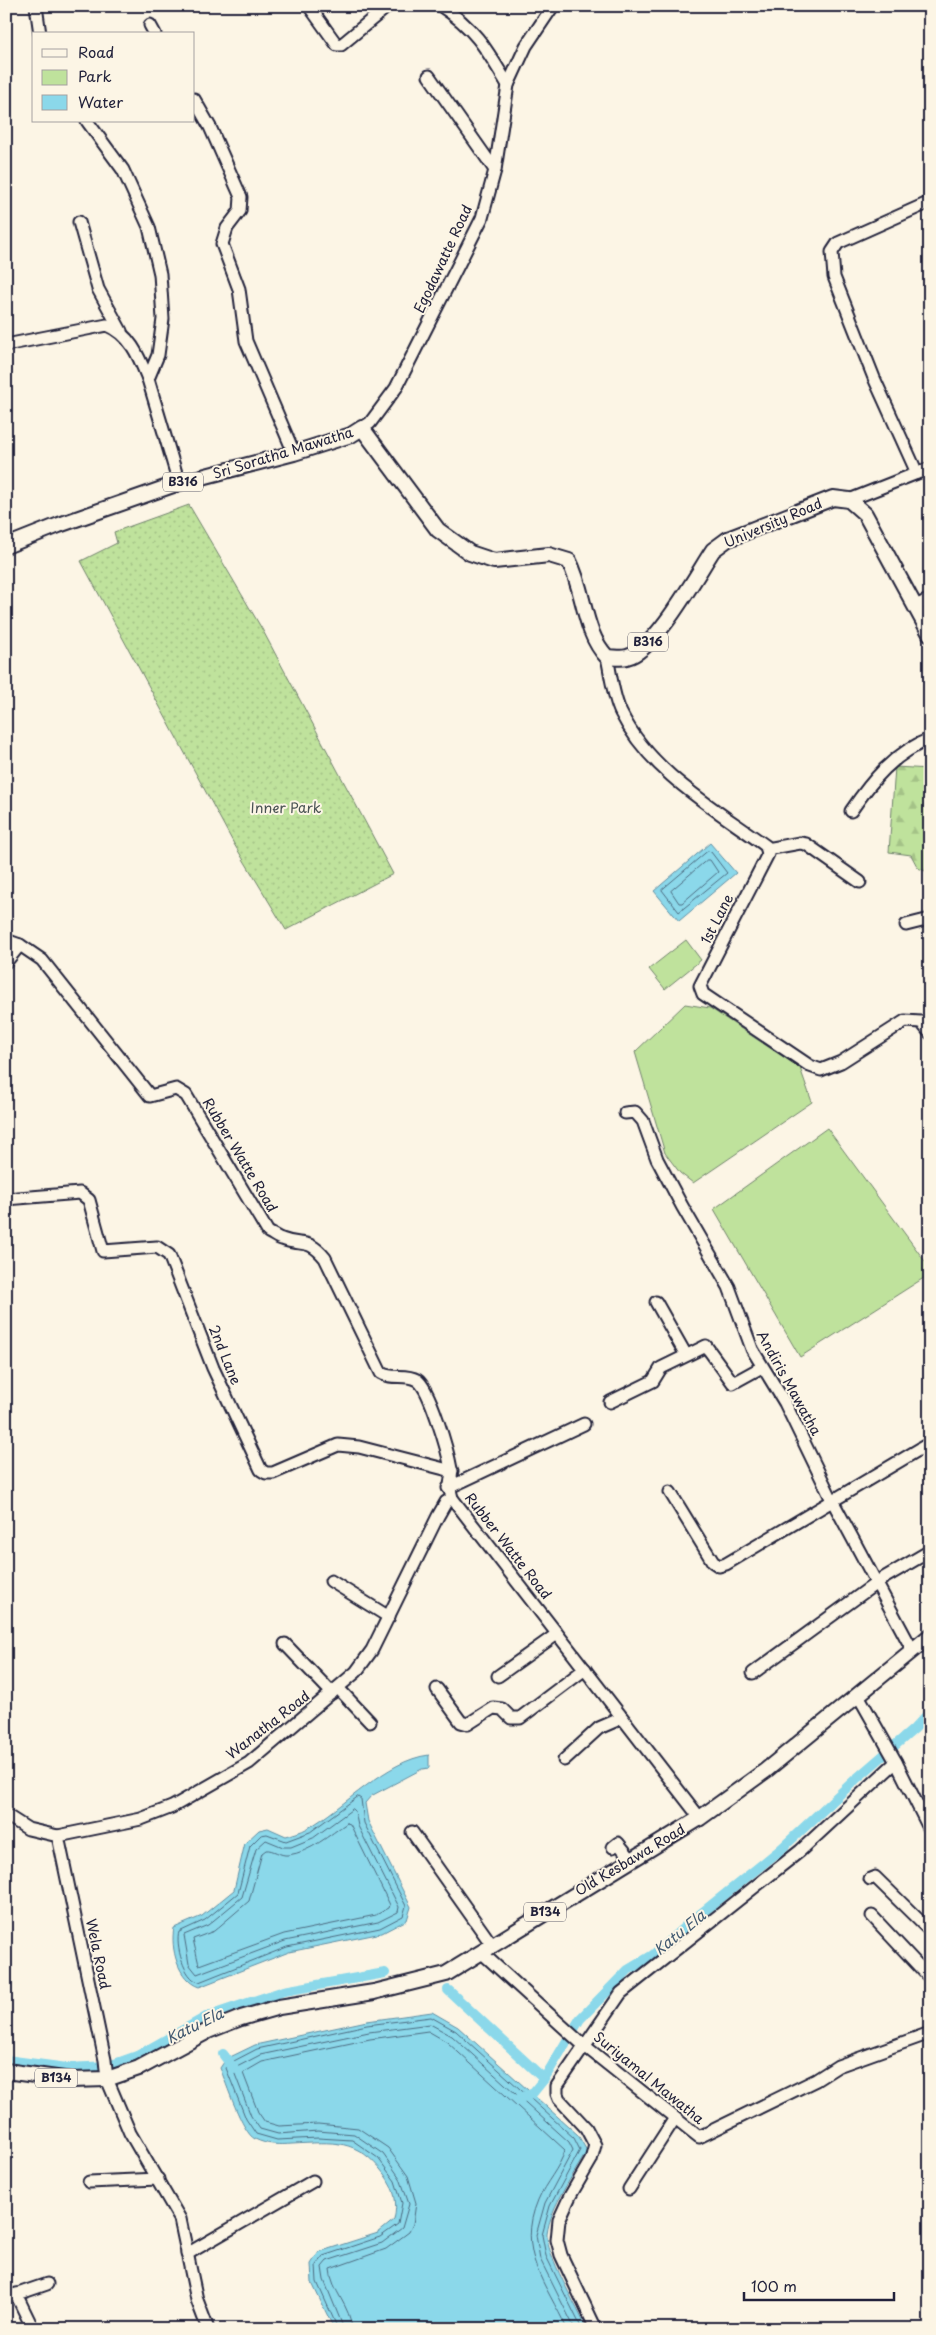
<svg xmlns="http://www.w3.org/2000/svg" width="936" height="2335" font-family="'Playpen Sans',sans-serif">
	<style>
		.green { fill: url(#green-dots); stroke: #70826c }
		.forest { fill: url(#forest-firs); stroke: #70826c }
		.pitch { fill: #bfe29c; stroke: #70826c }
		.water { fill: #8bd8ea; stroke: #618fa4 }
		.lines { fill: none; stroke-linecap: round; stroke-linejoin: round }
		.shore { stroke: #4c6b81; stroke-width: 1 }
		.canal { stroke: #8bd8ea; stroke-width: 10 }
		.minor-casing { stroke: #22223b; stroke-width: 15 }
		.major-casing { stroke: #22223b; stroke-width: 18 }
		.minor { stroke: #fcf5e5; stroke-width: 11 }
		.major { stroke: #fcf5e5; stroke-width: 14 }
		.labels { text-anchor: middle; stroke-width: 4; stroke-linejoin: round; paint-order: stroke }
		.shield { fill: #fcf5e5; stroke: #63616e; stroke-width: 1 }
		.shield-label { font-size: 12px; font-weight: bold; fill: #22223b }
		.street-label { font-size: 14px; fill: #22223b; stroke: #fcf5e5 }
		.park-label { font-size: 14px; fill: #495253; stroke: #fcf5e5 }
		.water-label { font-size: 15px; font-style: italic; fill: #425970; stroke: #fcf5e5 }
	</style>
	<defs>
		<pattern id="green-dots" width="8" height="8" patternUnits="userSpaceOnUse" patternTransform="scale(1.25)"><rect width="8" height="8" fill="#bfe29c"/><path d="M2 2h.1M6 6h.1" fill="none" stroke="#a4c287" stroke-width="1.8" stroke-linecap="round"/></pattern>
		<pattern id="forest-firs" width="22" height="20" patternUnits="userSpaceOnUse" patternTransform="scale(1.25)"><rect width="22" height="20" fill="#bfe29c"/><path d="M5 1l3.5 6h-7zM16 11l3.5 6h-7z" fill="#a4c287"/></pattern>
	</defs>
	<rect width="100%" height="100%" fill="#fcf5e5"/>
	<filter id="ink" filterUnits="userSpaceOnUse"><feTurbulence type="fractalNoise" baseFrequency=".02" numOctaves="2"/><feDisplacementMap in="SourceGraphic" scale="10" xChannelSelector="R" yChannelSelector="G"/><feConvolveMatrix kernelMatrix="1 2 1 2 8 2 1 2 1" color-interpolation-filters="sRGB"/></filter>
	<g filter="url(#ink)">
		<!-- green -->
		<path class="green" d="M189,505L262,629L393,874L286,930L234,844L81,561L117,543L114,532Z"/>
		<!-- forest -->
		<path class="forest" d="M895,767L930,769V873L918,868L911,855L889,852Z"/>
		<!-- pitch -->
		<g class="pitch">
			<path d="M686,940L701,960L665,989L649,969Z"/>
			<path d="M685,1004L710,1008L800,1068L812,1102L693,1183L680,1173L665,1153L635,1052Z"/>
			<path d="M827,1128L930,1268V1274L800,1357L714,1209Z"/>
		</g>
		<!-- water -->
		<g class="water">
			<path d="M710,843L736,873L679,921L654,891Z"/>
			<path d="M429,1755V1768L422,1769L371,1796L365,1803L368,1821L411,1907L407,1920L382,1933L289,1952L199,1987C178,1980 170,1948 174,1928L202,1916L234,1890L245,1843L259,1830L268,1828L286,1836C293,1834 301,1832 308,1828C344,1808 386,1760 429,1755Z"/>
			<path d="M432,2012L458,2027L578,2135L587,2151C573,2176 551,2205 547,2234C545,2252 578,2309 587,2329H334L312,2283L311,2264L319,2252L378,2233L394,2220C398,2203 395,2189 384,2174C357,2138 334,2142 292,2144C280,2145 267,2145 255,2139C242,2133 226,2082 220,2068L226,2059L255,2045L367,2021Z"/>
		</g>
		<g class="lines">
			<!-- shore -->
			<g class="shore">
				<path d="M708,851L711,852L727,873L679,912L662,890Z"/>
				<path d="M707,860H710L718,872L682,903H679L671,891Z"/>
				<path d="M358,1797L361,1799L364,1823L406,1906L403,1916L380,1928L287,1947L199,1982C184,1979 175,1945 179,1932L205,1920L238,1893L250,1846L261,1835L267,1834L286,1841L310,1832Z"/>
				<path d="M353,1809L355,1811L358,1826L399,1907L398,1912L378,1922L285,1941L197,1974L189,1964L184,1935L208,1925L242,1897L256,1849L266,1840L283,1847H291L313,1838Z"/>
				<path d="M347,1823L350,1824L390,1905L389,1908L376,1915L284,1934L199,1965L193,1939L214,1931L249,1901L262,1853L266,1850C273,1849 280,1856 288,1855C311,1852 329,1835 347,1823Z"/>
				<path d="M338,2329L317,2282L316,2265L323,2256L380,2237L398,2224L402,2203L395,2181L378,2158L352,2140L318,2138L277,2140L256,2134L246,2119L226,2068L230,2063L257,2049L367,2025L431,2017L456,2031L574,2138L580,2150L550,2206L542,2235L546,2256L582,2329"/>
				<path d="M344,2329L324,2280L322,2267L327,2261L382,2243L402,2228L409,2204L400,2178L383,2154L354,2134L318,2131L278,2134L260,2129L251,2116L233,2069L260,2055L369,2032L430,2024L452,2036L569,2142L573,2150L545,2203L536,2235L540,2259L575,2329"/>
				<path d="M352,2329C351,2307 331,2290 330,2269L386,2249L409,2232L413,2224L416,2203L408,2176L388,2148L358,2128L318,2124L279,2126L265,2122L258,2112L243,2073L262,2062L370,2039L428,2031L447,2042L565,2150C560,2168 545,2183 538,2200C516,2252 546,2283 567,2329"/>
			</g>
			<!-- canal -->
			<g class="canal">
				<path d="M448,1990L544,2079L580,2019L628,1970L653,1955L688,1924L780,1850L856,1779L914,1729L930,1712"/>
				<path d="M223,2054L234,2069"/>
				<path d="M6,2060L67,2068L109,2066L137,2056L206,2017L284,1991L385,1973"/>
				<path d="M520,2098L532,2094L544,2079"/>
			</g>
			<defs>
				<g id="minor">
					<path d="M36,6L40,34"/>
					<path d="M309,6L337,45H341L388,6"/>
					<path d="M441,6C476,29 487,50 508,85"/>
					<path d="M150,25L155,34"/>
					<path d="M429,76L495,170"/>
					<path d="M194,99L210,127L241,197L240,211L227,228L222,244L239,289L246,341L294,453"/>
					<path d="M87,121L123,170L149,227L160,274L163,319L158,355L148,379L179,483"/>
					<path d="M79,222L98,289L121,331"/>
					<path d="M6,345L107,325C131,335 139,357 148,379"/>
					<path d="M362,428L370,423L396,388L482,218L495,170L508,85L526,46L553,6"/>
					<path d="M917,473L874,378L834,277L832,252L838,243L930,202"/>
					<path d="M849,500L930,468"/>
					<path d="M916,606L930,599"/>
					<path d="M607,657C611,675 613,697 621,713C650,772 714,808 766,846L768,854L700,986L703,994L810,1066L821,1070L841,1062L905,1021L921,1022L930,1033"/>
					<path d="M851,811C872,780 894,753 930,739"/>
					<path d="M767,849L800,843L806,844L860,882"/>
					<path d="M906,925L930,919"/>
					<path d="M6,940L20,945L42,960L150,1096L176,1089L186,1095L268,1232C273,1234 277,1238 282,1239C302,1247 308,1237 325,1258L381,1373C392,1380 405,1373 417,1380C430,1388 448,1452 451,1469C453,1480 447,1483 452,1498L700,1818"/>
					<path d="M6,962L20,945"/>
					<path d="M625,1113L635,1112L643,1121L657,1159L682,1206L729,1287L752,1349L785,1403L832,1500L913,1651"/>
					<path d="M6,1199L80,1193L89,1200L103,1251L157,1247L169,1255L213,1368L261,1470L266,1473H273L338,1445L359,1447L452,1471"/>
					<path d="M656,1302L686,1355"/>
					<path d="M610,1402L653,1381L661,1368L706,1346L733,1383L762,1367"/>
					<path d="M448,1488L584,1424"/>
					<path d="M670,1492L713,1562L719,1566L726,1564L930,1443"/>
					<path d="M331,1581L389,1617"/>
					<path d="M285,1644L332,1693"/>
					<path d="M753,1673L882,1579L930,1551"/>
					<path d="M498,1676L557,1634"/>
					<path d="M338,1688L370,1722"/>
					<path d="M437,1689L461,1722L468,1724L493,1708L502,1709L511,1718H520L585,1669"/>
					<path d="M858,1695L896,1762L930,1830"/>
					<path d="M564,1760L599,1728L622,1718"/>
					<path d="M6,1815L28,1829L58,1836L141,1819L172,1807L249,1763L356,1672L372,1650L438,1516L446,1502L452,1498"/>
					<path d="M412,1832L492,1945"/>
					<path d="M58,1836L105,2060L107,2079L130,2133L180,2219L197,2300L208,2329"/>
					<path d="M613,1847L618,1843L631,1859"/>
					<path d="M870,1879L875,1877L930,1931"/>
					<path d="M872,1916L930,1978"/>
					<path d="M481,1952L581,2043L699,2137L816,2080L838,2066L930,2033"/>
					<path d="M89,2182L158,2179"/>
					<path d="M629,2189L675,2118"/>
					<path d="M187,2254L313,2181"/>
					<path d="M16,2294L33,2329"/>
					<path d="M6,2298L47,2284"/>
					<path d="M596,2329L561,2255L557,2240L559,2220L570,2196L591,2160L595,2145L586,2128L559,2099L557,2094V2086L621,1993L800,1851L896,1762"/>
				</g>
				<g id="major">
					<path d="M6,546L59,525L179,483L294,453L351,435L362,428L438,530L470,553L494,561L549,555L569,561C585,592 583,632 607,657C613,657 621,659 627,657C655,651 697,574 713,550L728,539L833,498L849,500L865,514L930,634"/>
					<path d="M6,2071L71,2080L107,2079L139,2068L208,2031L241,2018L279,2007L374,1992L446,1974L700,1818L765,1771L930,1636"/>
				</g>
			</defs>
			<!-- minor casing -->
			<use href="#minor" class="minor-casing"/>
			<!-- major casing -->
			<use href="#major" class="major-casing"/>
			<!-- minor -->
			<use href="#minor" class="minor"/>
			<!-- major -->
			<use href="#major" class="major"/>
		</g>
	</g>
	<g class="labels">
		<!-- shield labels -->
		<g class="shield">
			<rect x="163" y="472.5" width="40" height="19" rx="4"/>
			<rect x="628" y="632.5" width="40" height="19" rx="4"/>
			<rect x="524" y="1902.5" width="42" height="19" rx="4"/>
			<rect x="35" y="2068.5" width="42" height="19" rx="4"/>
		</g>
		<g class="shield-label">
			<text x="183" y="486">B316</text>
			<text x="648" y="646">B316</text>
			<text x="545" y="1916">B134</text>
			<text x="56" y="2082">B134</text>
		</g>
		<!-- street labels -->
		<g class="street-label">
			<text transform="translate(443 259) rotate(-65)" y="5">Egodawatte Road</text>
			<text transform="translate(283 453) rotate(-17)" y="5">Sri Soratha Mawatha</text>
			<text transform="translate(773 523) rotate(-23)" y="5">University Road</text>
			<text transform="translate(717 919) rotate(-63)" y="5">1st Lane</text>
			<text transform="translate(240 1155) rotate(59)" y="5">Rubber Watte Road</text>
			<text transform="translate(225 1355) rotate(68)" y="5">2nd Lane</text>
			<text transform="translate(789 1383) rotate(61)" y="5">Andiris Mawatha</text>
			<text transform="translate(508 1546) rotate(52)" y="5">Rubber Watte Road</text>
			<text transform="translate(268 1725) rotate(-38)" y="5">Wanatha Road</text>
			<text transform="translate(630 1860) rotate(-31)" y="5">Old Kesbawa Road</text>
			<text transform="translate(98 1954) rotate(78)" y="5">Wela Road</text>
			<text transform="translate(649 2078) rotate(39)" y="5">Suriyamal Mawatha</text>
		</g>
		<!-- park labels -->
		<g class="park-label">
			<text x="286" y="813">Inner Park</text>
		</g>
		<!-- water labels -->
		<g class="water-label">
			<text transform="translate(680 1933) rotate(-39)" y="5">Katu Ela</text>
			<text transform="translate(195 2026) rotate(-26)" y="5">Katu Ela</text>
		</g>
	</g>
	<!-- margin -->
	<rect width="936" height="2335" fill="none" stroke="#fcf5e5" stroke-width="25"/>
	<rect x="12" y="12" width="911" height="2310" fill="none" stroke="#22223b" stroke-width="2" filter="url(#ink)"/>
	<!-- legend -->
	<rect x="32" y="32" width="162" height="90" fill="#fcf5e5" stroke="#a5a1a1"/>
	<rect x="42" y="49" width="25" height="8" fill="#fcf5e5" stroke="#a5a1a1"/>
	<text x="78" y="58" font-size="15" fill="#22223b">Road</text>
	<rect x="42" y="70" width="25" height="15" fill="#bfe29c" stroke="#a5a1a1"/>
	<text x="78" y="82" font-size="15" fill="#22223b">Park</text>
	<rect x="42" y="95" width="25" height="15" fill="#8bd8ea" stroke="#a5a1a1"/>
	<text x="78" y="108" font-size="15" fill="#22223b">Water</text>
	<!-- scale -->
	<path d="M744 2292v8h150v-8" fill="none" stroke="#22223b" stroke-width="2.5"/>
	<text x="751" y="2292" font-size="15" fill="#22223b" stroke="#fcf5e5" stroke-width="4" paint-order="stroke">100 m</text>
</svg>
